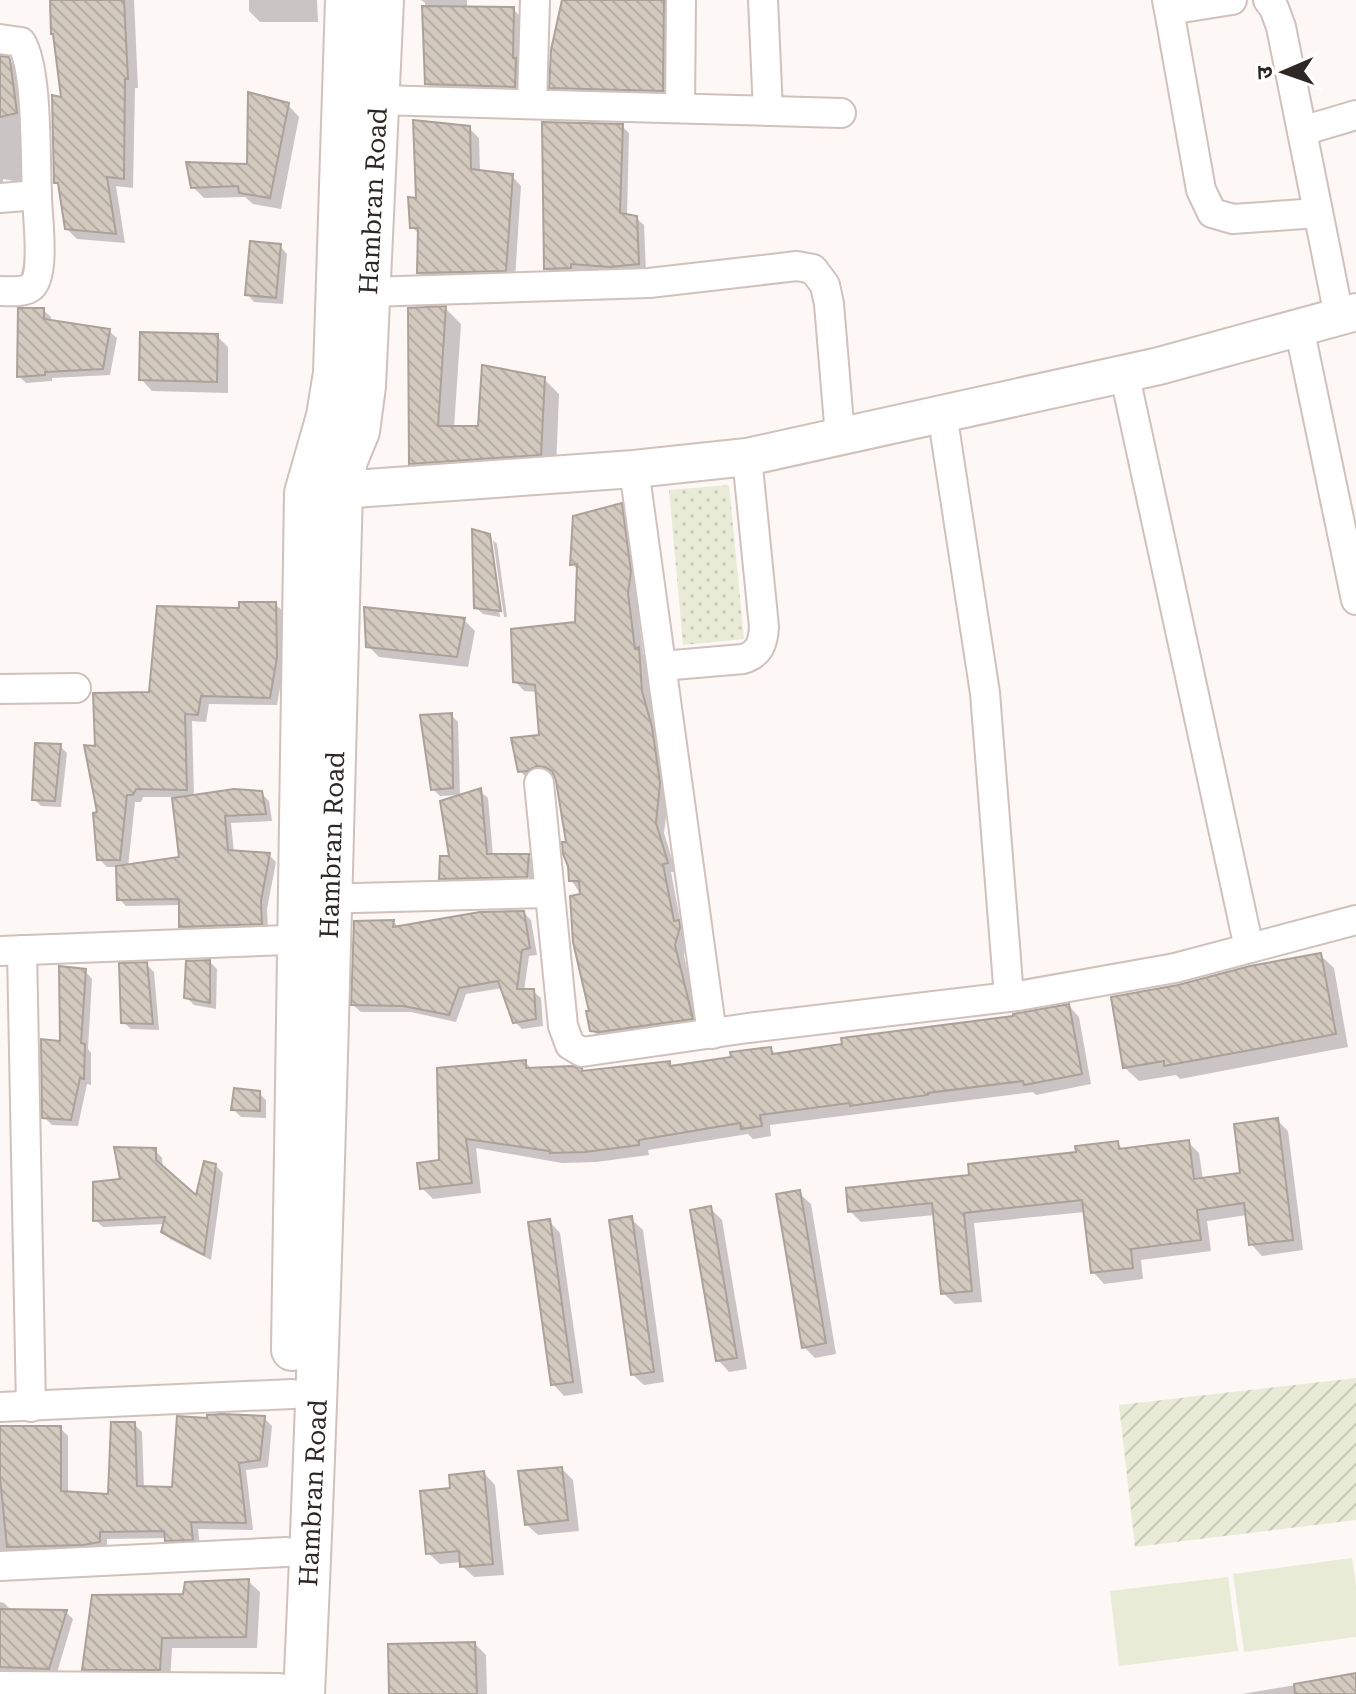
<svg xmlns="http://www.w3.org/2000/svg" width="1356" height="1694" font-family="'Roboto Serif','Noto Sans Devanagari',serif">
	<style>
		.grass { fill: #e8ecd6 }
		.park { fill: url(#park-dots) }
		.garden { fill: url(#garden-furrows) }
		.shadow { fill: #0003; fill-rule: evenodd }
		.building { fill: url(#building-back-hatch); stroke: #aba198; stroke-width: 2 }
		.lines { fill: none; stroke-linecap: round; stroke-linejoin: round }
		.minor-casing { stroke: #d0c1bc; stroke-width: 32 }
		.tertiary-casing { stroke: #d0c1bc; stroke-width: 40 }
		.secondary-casing { stroke: #d0c1bc; stroke-width: 44 }
		.minor { stroke: #fff; stroke-width: 28 }
		.tertiary { stroke: #fff; stroke-width: 36 }
		.secondary { stroke: #fff; stroke-width: 40 }
		.labels { text-anchor: middle; stroke-width: 6; stroke-linejoin: round; paint-order: stroke }
		.street-label { font-size: 26px; fill: #2d2725; stroke: #fff }
	</style>
	<defs>
		<pattern id="park-dots" width="8" height="8" patternUnits="userSpaceOnUse" patternTransform="scale(2)"><rect width="8" height="8" fill="#e8ecd6"/><path d="M2 2h.1M6 6h.1" fill="none" stroke="#c7cab8" stroke-width="1.8" stroke-linecap="round"/></pattern>
		<pattern id="garden-furrows" width="10" height="10" patternUnits="userSpaceOnUse" patternTransform="scale(2)"><rect width="10" height="10" fill="#e8ecd6"/><path d="M-1 1l2-2M0 10L10 0M9 11l2-2" fill="none" stroke="#c7cab8"/></pattern>
		<pattern id="building-back-hatch" width="6" height="6" patternUnits="userSpaceOnUse" patternTransform="scale(2)"><rect width="6" height="6" fill="#d3c9bf"/><path d="M-1 5l2 2M0 0l6 6M5-1l2 2" fill="none" stroke="#b5ada4"/></pattern>
	</defs>
	<rect width="100%" height="100%" fill="#fdf7f5"/>
	<!-- grass -->
	<g class="grass">
		<path d="M1352,1558L1356,1586V1637L1244,1652L1233,1574Z"/>
		<path d="M1228,1577L1238,1651L1119,1666L1110,1591Z"/>
	</g>
	<!-- park -->
	<path class="park" d="M729,485L744,639L683,645L669,490Z"/>
	<!-- garden -->
	<path class="garden" d="M1356,1378V1520L1135,1547L1119,1405Z"/>
	<!-- shadow -->
	<g class="shadow">
		<path d="M52,0H134L138,88H135L133,188L116,186L125,243L77,239L66,228L61,187L56,182L64,99Z"/>
		<path d="M249,0H317L318,22H260L249,11Z"/>
		<path d="M421,0H467V9H513L522,18L523,95L436,92L427,83L425,3Z"/>
		<path d="M564,0H672L671,99L560,96L552,87Z"/>
		<path d="M0,57L8,59L16,67L22,103L26,183L3,179V189L0,190Z"/>
		<path d="M288,105L299,117L281,209L253,204L245,197L204,198L193,187L249,166Z"/>
		<path d="M622,126L629,133L627,216L636,218L644,225L646,271L618,273L577,270V275L553,276L546,269Z"/>
		<path d="M469,128L479,138L480,172L512,176L521,186L515,279L428,282L419,273L420,235L412,227L418,200Z"/>
		<path d="M280,246L287,254L283,304L254,302L247,294Z"/>
		<path d="M446,309L461,324L454,428H479L544,379L559,394L556,469L426,478L411,463Z"/>
		<path d="M43,310L51,317V322L109,331L117,338L110,375L52,378V381L26,383L19,376Z"/>
		<path d="M217,336L228,347V393L152,391L141,379Z"/>
		<path d="M621,505L630,515L639,582L637,603L643,654L648,659L651,702L661,738L669,793L664,833L676,872H671L681,925L688,931L684,956L701,1028L602,1040L592,1030L582,896L571,880L568,844L555,777L549,774L529,780L520,771L541,737L538,692L524,691L515,681L577,624L579,571L572,564Z"/>
		<path d="M489,536L492,539H489L500,617L483,614L475,607Z"/>
		<path d="M493,540L497,544L507,617H504Z"/>
		<path d="M275,604L284,612V666L277,705L209,704L206,722L192,721L194,797L261,793L269,801L272,821L231,823L234,852L269,855L276,862L267,909L268,931L188,934L181,926V905L126,906L119,899L118,867H107L99,859L97,748L241,610ZM143,797H174L182,858L128,867L135,802H141Z"/>
		<path d="M464,620L475,631L468,667L379,657L368,646Z"/>
		<path d="M451,715L458,722L460,795L440,796L433,789Z"/>
		<path d="M60,746L67,753L61,807L41,806L34,799Z"/>
		<path d="M480,791L488,798L493,856H528L535,863L534,883L448,885L441,878Z"/>
		<path d="M524,913L531,920L537,955L529,956L524,991H533L541,998L543,1026L522,1029L515,1022L503,988L466,994L456,1022L411,1012H361L353,1005L394,922L399,928Z"/>
		<path d="M1320,955L1334,968L1348,1047L1180,1079L1176,1075L1139,1081L1125,1068L1179,987Z"/>
		<path d="M210,962L217,969L216,1009L194,1005L186,997Z"/>
		<path d="M146,964L154,972L159,1030L131,1029L123,1022Z"/>
		<path d="M85,971L92,979L88,1049L91,1053V1085L87,1084L78,1126L52,1125L44,1117L62,1043Z"/>
		<path d="M1069,1006L1079,1017L1091,1084L1036,1095L1033,1092L770,1125L771,1136L753,1139L748,1134L648,1150L649,1155L596,1162L562,1163L476,1148L481,1193L433,1199L422,1188L441,1162L525,1062L533,1070L583,1073L669,1064L673,1067L733,1058L771,1049L776,1055L1015,1018Z"/>
		<path d="M259,1093L266,1100V1118L241,1117L233,1109Z"/>
		<path d="M1277,1120L1288,1131L1303,1250L1262,1256L1251,1244L1247,1215L1207,1221L1211,1251L1141,1260L1143,1279L1104,1284L1093,1272L1085,1212L974,1223L982,1302L955,1304L943,1293L935,1215L861,1222L850,1211L971,1176L1078,1154L1117,1143L1124,1150L1188,1142L1199,1153L1203,1180L1242,1175Z"/>
		<path d="M155,1150L162,1158L163,1169L197,1198L216,1166L223,1173L211,1260L170,1239L163,1232L165,1224L103,1227L95,1220L123,1180Z"/>
		<path d="M799,1193L811,1204L836,1354L815,1358L804,1347Z"/>
		<path d="M710,1208L722,1220L747,1369L729,1372L718,1360Z"/>
		<path d="M631,1219L643,1230L664,1382L644,1385L632,1374Z"/>
		<path d="M549,1221L560,1233L583,1393L564,1396L553,1384Z"/>
		<path d="M264,1418L272,1426L268,1467L246,1470L253,1530L198,1529L200,1547L175,1548L167,1538L107,1539V1549L0,1558V1428H60L68,1436V1494L110,1496L134,1424L142,1432L144,1488L174,1489Z"/>
		<path d="M562,1469L573,1480L579,1531L538,1535L526,1524Z"/>
		<path d="M484,1473L495,1485L504,1575L474,1577L462,1566V1562L440,1564L428,1553Z"/>
		<path d="M248,1581L260,1592L257,1648H172L170,1681L96,1680L84,1669L185,1596Z"/>
		<path d="M0,1602L4,1603L12,1611L66,1612L73,1619L56,1676L0,1678Z"/>
		<path d="M475,1644L486,1655L487,1694H391Z"/>
		<path d="M1356,1675V1694H1242Z"/>
	</g>
	<!-- building -->
	<g class="building">
		<path d="M50,0H124L128,79H125L124,179L107,177L116,234L65,229L58,183H54L52,95L61,97L53,34H51Z"/>
		<path d="M562,0H664L663,91L549,88L551,50Z"/>
		<path d="M422,6L514,7L513,58H516L515,87L425,84Z"/>
		<path d="M0,56L9,57L10,60L17,113L0,117Z"/>
		<path d="M248,92L289,103L270,198L239,193L238,186L191,188L186,162L247,164Z"/>
		<path d="M413,120L470,126L471,169L513,174L506,271L417,273L418,228H410L408,197L416,198Z"/>
		<path d="M542,122L623,124L620,213L637,216L639,264L610,267L571,264V268L544,269Z"/>
		<path d="M250,241L281,244L276,298L245,295Z"/>
		<path d="M446,306L438,426H478L482,365L545,377L541,455L409,464L408,308Z"/>
		<path d="M18,308H44V319L110,329L103,369L45,372V375L17,377Z"/>
		<path d="M140,332L218,334L217,382L139,380Z"/>
		<path d="M622,503L631,571L628,593L635,649L639,647L642,691L652,727L660,783L656,823L668,863L663,864L674,921L679,920L680,927L675,945L693,1019L599,1032L590,1031L586,1011H589L573,942L570,896L580,894L579,881H569L568,866L563,854L562,842H566L556,781L552,771L545,767L537,766L527,771L518,772L511,738L539,735L535,685L513,682L511,629L575,622L577,564L570,565L573,516Z"/>
		<path d="M472,529L490,534L501,611L474,608Z"/>
		<path d="M239,602H276L277,657L270,698L201,696L198,715L185,714L187,790L136,789L133,795H127L120,860H97L93,813L97,812L84,745L95,746L93,693L149,692L157,606L239,608Z"/>
		<path d="M364,607L465,618L457,657L366,647Z"/>
		<path d="M452,713L453,788L431,790L420,715Z"/>
		<path d="M35,743L61,744L55,801L32,800Z"/>
		<path d="M481,788L487,854H529L527,877L439,879L440,856H449L440,801Z"/>
		<path d="M234,789L262,791L266,814L225,816L228,850L270,853L261,901L262,924L179,927V899L117,900L116,866L179,857L172,798Z"/>
		<path d="M524,911L530,948L522,950L517,989H534L536,1019L513,1023L498,981L459,988L449,1015L403,1006L351,1005L354,921L394,920L393,927L480,912Z"/>
		<path d="M1321,953L1336,1034L1164,1066V1061L1123,1068L1111,997L1178,985L1250,966Z"/>
		<path d="M210,960V1003L184,998L186,961Z"/>
		<path d="M147,962L153,1024L121,1023L119,963Z"/>
		<path d="M59,966L86,969L81,1043L85,1044L84,1079L80,1078L71,1120L42,1118L41,1039L60,1041Z"/>
		<path d="M1069,1004L1082,1074L1024,1085L1023,1081L928,1093V1095L850,1106L849,1103L760,1115L762,1126L741,1129L740,1123L639,1140V1145L585,1152L550,1153L549,1151L466,1139L472,1183L420,1189L417,1163L439,1160L437,1068L526,1060V1068L572,1066L582,1068V1071L670,1061V1066L731,1057L730,1052L771,1047L772,1054L842,1044L841,1038L1013,1016V1014Z"/>
		<path d="M234,1088L260,1091V1111L231,1110Z"/>
		<path d="M1278,1118L1293,1240L1249,1245L1244,1203L1197,1210L1201,1240L1131,1249L1133,1268L1091,1273L1082,1200L964,1213L972,1291L941,1294L932,1203L848,1212L846,1188L969,1175L968,1164L1076,1152L1075,1146L1118,1141L1119,1149L1189,1140L1194,1179L1240,1173L1234,1124Z"/>
		<path d="M114,1147L156,1148V1160L196,1195L204,1161L216,1164L204,1255L161,1232L165,1217L93,1221V1182L120,1179Z"/>
		<path d="M800,1190L826,1343L802,1348L776,1194Z"/>
		<path d="M711,1206L737,1358L716,1361L690,1210Z"/>
		<path d="M632,1216L654,1372L631,1375L609,1220Z"/>
		<path d="M550,1219L573,1382L551,1385L528,1222Z"/>
		<path d="M222,1414L265,1416L260,1460L239,1463L246,1523L191,1522L193,1540L165,1541L164,1531L100,1532V1542L83,1545L7,1547L0,1477V1426H61V1491L108,1494L111,1422H135L137,1486L172,1487L177,1416L207,1418V1415Z"/>
		<path d="M562,1467L568,1520L525,1525L518,1471Z"/>
		<path d="M484,1471L493,1564L460,1567L459,1551L426,1554L420,1491L450,1488L449,1475Z"/>
		<path d="M249,1579L246,1637L162,1638L160,1670H82L92,1595L183,1594L185,1582Z"/>
		<path d="M0,1609L67,1610L49,1669L0,1667Z"/>
		<path d="M475,1642L477,1694H389L388,1644Z"/>
		<path d="M1356,1673V1694H1295L1294,1684Z"/>
	</g>
	<g class="lines">
		<defs>
			<g id="minor">
				<path d="M763,0L768,111"/>
				<path d="M1167,0L1169,10L1232,0"/>
				<path d="M1268,0L1274,8L1281,27L1339,316"/>
				<path d="M1169,10L1201,190L1212,213L1233,219L1318,213"/>
				<path d="M0,39L21,42C38,69 35,159 37,195L0,198"/>
				<path d="M378,100L841,113"/>
				<path d="M532,104L535,0"/>
				<path d="M680,108L681,0"/>
				<path d="M1302,131L1356,115"/>
				<path d="M0,291C10,291 23,293 31,287C46,275 37,214 37,195"/>
				<path d="M368,292L649,283L797,266L813,269L825,285L829,304L840,436"/>
				<path d="M1299,327L1356,600"/>
				<path d="M1124,372L1249,948"/>
				<path d="M942,413L985,693L1009,997"/>
				<path d="M634,469L712,1034"/>
				<path d="M662,666L743,659C759,654 763,644 764,627L747,457"/>
				<path d="M0,689L76,688"/>
				<path d="M539,783L563,1026L570,1045L582,1052L748,1028L1018,996L1175,968L1356,920"/>
				<path d="M316,899L548,893"/>
				<path d="M22,950L31,1407"/>
				<path d="M0,951L315,939"/>
				<path d="M0,1407L292,1394"/>
				<path d="M0,1566L286,1552"/>
				<path d="M0,1686L279,1688"/>
			</g>
			<path id="tertiary" d="M312,492L634,469L747,457L1159,366L1356,312"/>
			<g id="secondary">
				<path d="M292,1350L305,493L327,416L334,373L346,0"/>
				<path d="M304,1694C323,1293 331,892 342,490L347,460L359,431L365,386L383,0"/>
			</g>
		</defs>
		<!-- minor casing -->
		<use href="#minor" class="minor-casing"/>
		<!-- tertiary casing -->
		<use href="#tertiary" class="tertiary-casing"/>
		<!-- secondary casing -->
		<use href="#secondary" class="secondary-casing"/>
		<!-- minor -->
		<use href="#minor" class="minor"/>
		<!-- tertiary -->
		<use href="#tertiary" class="tertiary"/>
		<!-- secondary -->
		<use href="#secondary" class="secondary"/>
	</g>
	<g class="labels">
		<!-- street labels -->
		<g class="street-label">
			<text transform="translate(373 201) rotate(-87)" y="9">Hambran Road</text>
			<text transform="translate(332 845) rotate(-88)" y="9">Hambran Road</text>
			<text transform="translate(313 1493) rotate(-87)" y="9">Hambran Road</text>
		</g>
	</g>
	<!-- north arrow -->
	<g transform="translate(1284 72) rotate(268)" stroke="#ffffff" stroke-width="6" paint-order="stroke">
	<path d="M0-6L14 30L0 20L-14 30Z" fill="#2d2725"/>
	<text y="-12" font-size="22" font-weight="bold" text-anchor="middle" fill="#2d2725">उ</text>
	</g>
</svg>
